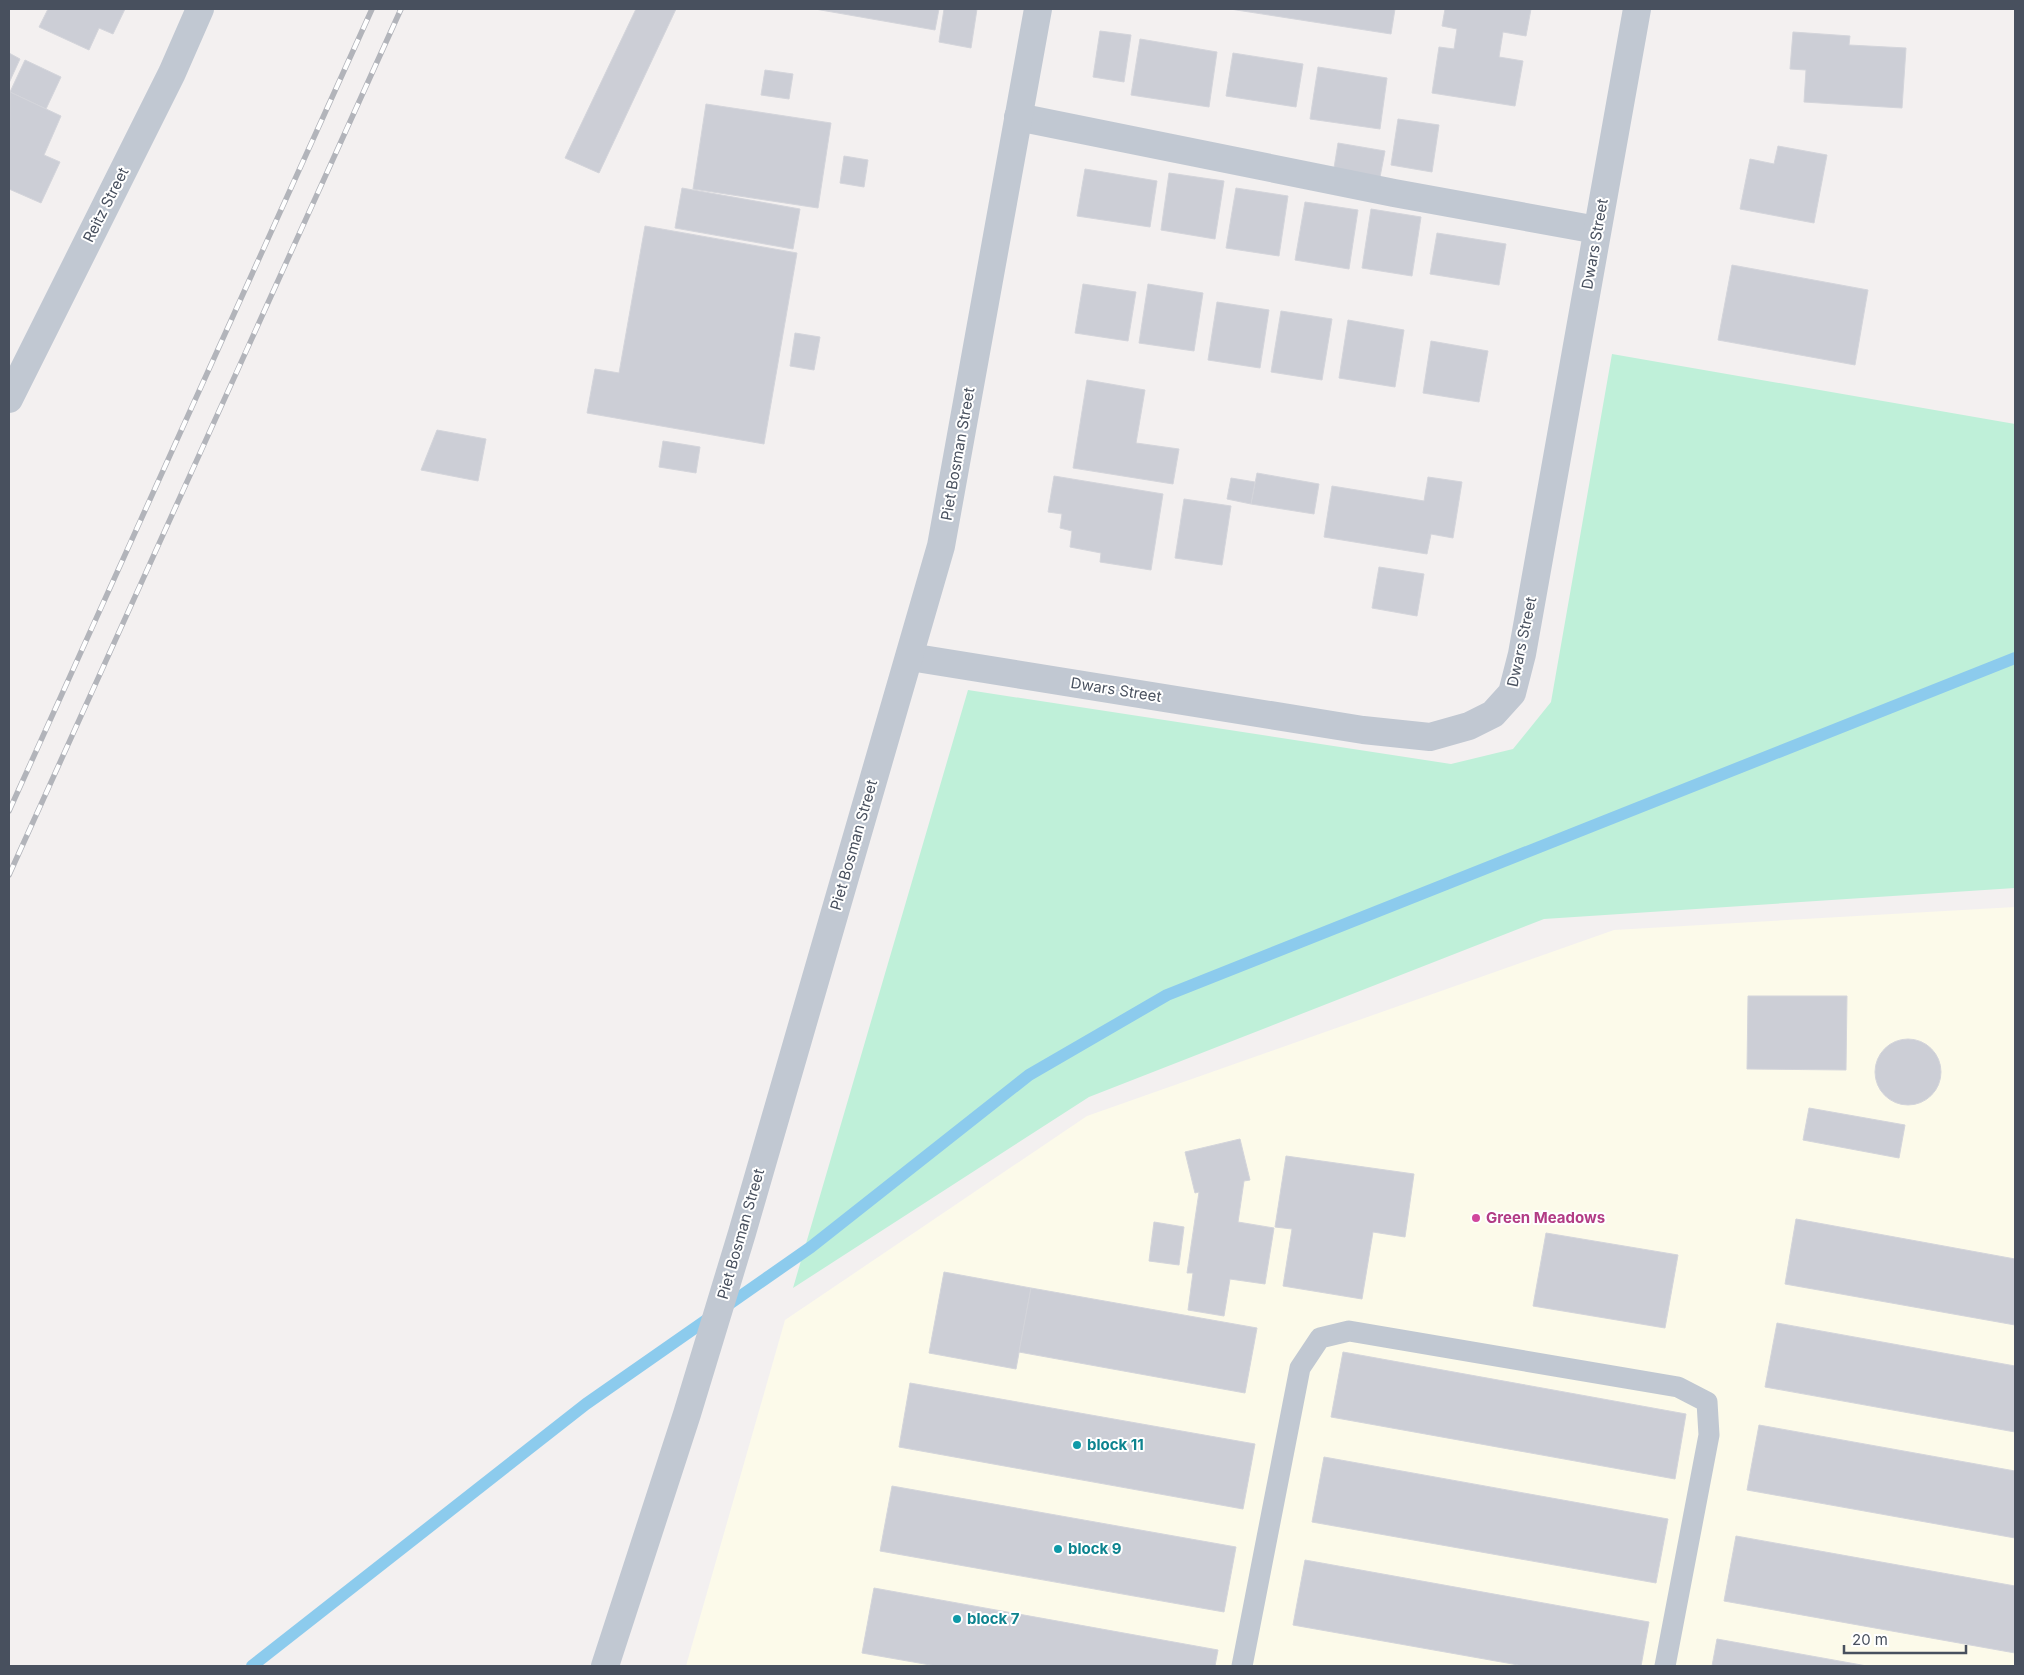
<svg xmlns="http://www.w3.org/2000/svg" width="2024" height="1675" font-family="Inter,sans-serif">
	<style>
		.commercial { fill: #fcfaea }
		.green { fill: #bff0d9 }
		.lines { fill: none; stroke-linecap: round; stroke-linejoin: round }
		.stream { stroke: #8ccbed; stroke-width: 12 }
		.building { fill: #ccced6; stroke: #d4d5db }
		.service { stroke: #c1c8d2; stroke-width: 21 }
		.minor { stroke: #c1c8d2; stroke-width: 28 }
		.tertiary { stroke: #c1c8d2; stroke-width: 28 }
		.rail-casing { stroke: #b2b4ba; stroke-width: 5.5 }
		.rail { stroke: #fff; stroke-width: 4; stroke-dasharray: 11; stroke-linecap: butt }
		.hotel-dot { fill: #d1479c; stroke: #fff; stroke-width: 2 }
		.culture-dot { fill: #0f9aa8; stroke: #fff; stroke-width: 2 }
		.labels { text-anchor: middle; stroke-width: 4; stroke-linejoin: round; paint-order: stroke }
		.street-label { font-size: 15px; fill: #48505e; stroke: #fff }
		.hotel-label { font-size: 15px; font-weight: bold; fill: #b23c85; stroke: #fff; text-anchor: start }
		.culture-label { font-size: 15px; font-weight: bold; fill: #0d838f; stroke: #fff; text-anchor: start }
	</style>
	<rect width="100%" height="100%" fill="#f3f0f0"/>
	<!-- commercial -->
	<path class="commercial" d="M2015,907V1666H686L785,1320L1087,1116L1614,930Z"/>
	<!-- green -->
	<path class="green" d="M1612,354L2015,424V888L1544,919L1089,1097L793,1288L968,690L1451,764L1513,749L1551,702Z"/>
	<g class="lines">
		<!-- stream -->
		<path class="stream" d="M252,1666L586,1404L811,1247L1029,1075L1167,995L2015,658"/>
	</g>
	<!-- building -->
	<g class="building">
		<path d="M48,9H125L113,34L99,28L89,50L39,27Z"/>
		<path d="M636,9H676L599,173L565,158Z"/>
		<path d="M815,9H939L935,30Z"/>
		<path d="M944,9H977L971,48L939,42Z"/>
		<path d="M1230,9H1395L1391,34Z"/>
		<path d="M1445,9H1531L1526,36L1503,32L1499,57L1523,61L1515,106L1432,93L1439,47L1454,49L1457,29L1442,26Z"/>
		<path d="M1100,31L1131,35L1124,82L1093,77Z"/>
		<path d="M1793,32L1850,36L1849,45L1906,48L1902,108L1804,102L1806,70L1790,69Z"/>
		<path d="M1140,39L1217,52L1209,107L1131,95Z"/>
		<path d="M9,53L20,59L9,83Z"/>
		<path d="M1233,53L1303,64L1296,107L1226,96Z"/>
		<path d="M25,60L61,77L46,109L10,92Z"/>
		<path d="M1318,67L1387,78L1380,129L1310,119Z"/>
		<path d="M765,70L793,74L789,99L761,95Z"/>
		<path d="M10,92L61,116L44,155L60,162L41,203L9,189Z"/>
		<path d="M706,104L831,123L818,208L693,189Z"/>
		<path d="M1398,119L1439,125L1432,172L1391,165Z"/>
		<path d="M1338,143L1385,151L1380,177L1334,168Z"/>
		<path d="M1778,146L1827,155L1814,223L1740,209L1750,159L1774,164Z"/>
		<path d="M844,156L868,160L864,187L840,183Z"/>
		<path d="M1085,169L1157,181L1150,227L1077,216Z"/>
		<path d="M1169,173L1224,181L1215,239L1161,230Z"/>
		<path d="M682,188L800,209L793,249L675,228Z"/>
		<path d="M1236,188L1288,196L1279,256L1226,248Z"/>
		<path d="M1305,202L1358,210L1349,269L1295,260Z"/>
		<path d="M1371,209L1421,217L1412,276L1362,268Z"/>
		<path d="M645,226L797,253L764,444L587,413L595,369L619,373Z"/>
		<path d="M1437,233L1506,244L1499,285L1430,274Z"/>
		<path d="M1732,265L1868,290L1855,365L1718,340Z"/>
		<path d="M1083,284L1136,292L1128,341L1075,333Z"/>
		<path d="M1148,284L1203,293L1194,351L1139,343Z"/>
		<path d="M1217,302L1269,310L1260,368L1208,360Z"/>
		<path d="M1281,311L1332,319L1322,380L1271,372Z"/>
		<path d="M1348,320L1404,330L1395,387L1339,378Z"/>
		<path d="M795,333L820,337L814,370L790,366Z"/>
		<path d="M1431,341L1488,351L1479,402L1423,393Z"/>
		<path d="M1087,380L1145,390L1136,443L1179,449L1173,484L1073,468Z"/>
		<path d="M437,430L486,439L478,481L421,470Z"/>
		<path d="M663,441L700,447L696,473L659,467Z"/>
		<path d="M1257,473L1319,484L1314,514L1251,504Z"/>
		<path d="M1054,476L1163,494L1151,570L1100,562L1101,553L1070,547L1072,531L1060,528L1062,514L1048,512Z"/>
		<path d="M1428,477L1462,482L1453,538L1431,534L1427,554L1324,537L1332,486L1424,501Z"/>
		<path d="M1231,478L1255,482L1251,504L1227,499Z"/>
		<path d="M1184,499L1231,506L1222,565L1175,558Z"/>
		<path d="M1379,567L1424,574L1417,616L1372,608Z"/>
		<path d="M1748,996H1847L1846,1070L1747,1069Z"/>
		<circle cx="1908" cy="1072" r="33"/>
		<path d="M1809,1108L1905,1125L1899,1158L1803,1140Z"/>
		<path d="M1240,1139L1250,1180L1244,1181L1238,1222L1274,1228L1265,1284L1230,1279L1224,1316L1188,1310L1193,1273H1187L1199,1192L1195,1193L1185,1152Z"/>
		<path d="M1286,1156L1414,1174L1405,1237L1373,1232L1362,1299L1283,1286L1292,1229L1275,1227Z"/>
		<path d="M1796,1219L2015,1259V1325L1785,1284Z"/>
		<path d="M1154,1222L1184,1227L1179,1265L1149,1261Z"/>
		<path d="M1546,1233L1678,1255L1665,1328L1533,1306Z"/>
		<path d="M944,1272L1031,1288L1016,1369L929,1353Z"/>
		<path d="M1031,1288L1257,1328L1245,1393L1019,1352Z"/>
		<path d="M1777,1323L2015,1366V1432L1765,1387Z"/>
		<path d="M1343,1352L1686,1414L1675,1479L1331,1417Z"/>
		<path d="M910,1383L1255,1444L1243,1509L899,1447Z"/>
		<path d="M1759,1425L2015,1471V1538L1747,1490Z"/>
		<path d="M1324,1457L1668,1519L1656,1583L1312,1522Z"/>
		<path d="M892,1486L1236,1547L1224,1612L880,1551Z"/>
		<path d="M1736,1536L2015,1586V1653L1724,1601Z"/>
		<path d="M1305,1560L1649,1622L1641,1666H1524L1293,1625Z"/>
		<path d="M874,1588L1218,1650L1215,1666H936L862,1653Z"/>
		<path d="M1717,1639L1867,1666H1712Z"/>
	</g>
	<g class="lines">
		<!-- service -->
		<path class="service" d="M1242,1666L1300,1368L1320,1338L1349,1331L1678,1387L1707,1402L1709,1435L1665,1666"/>
		<!-- minor -->
		<g class="minor">
			<path d="M1018,117L1394,193L1597,230"/>
			<path d="M9,399L172,73L200,9"/>
			<path d="M910,657L1363,730L1430,737L1469,726L1493,714L1512,693L1522,654L1637,9"/>
		</g>
		<!-- tertiary -->
		<path class="tertiary" d="M605,1666L687,1414L742,1233L941,546L1038,9"/>
		<defs>
			<g id="rail">
				<path d="M9,811L372,9"/>
				<path d="M9,875L401,9"/>
			</g>
		</defs>
		<!-- rail casing -->
		<use href="#rail" class="rail-casing"/>
		<!-- rail -->
		<use href="#rail" class="rail"/>
	</g>
	<!-- markers -->
	<circle class="hotel-dot" cx="1476" cy="1218" r="5"/>
	<g class="culture-dot">
		<circle cx="1077" cy="1445" r="5"/>
		<circle cx="1058" cy="1549" r="5"/>
		<circle cx="957" cy="1619" r="5"/>
	</g>
	<g class="labels">
		<!-- street labels -->
		<g class="street-label">
			<text transform="translate(106 205) rotate(-63)" y="5">Reitz Street</text>
			<text transform="translate(1595 244) rotate(-80)" y="5">Dwars Street</text>
			<text transform="translate(958 454) rotate(-80)" y="5">Piet Bosman Street</text>
			<text transform="translate(1522 642) rotate(-78)" y="5">Dwars Street</text>
			<text transform="translate(1116 690) rotate(9)" y="5">Dwars Street</text>
			<text transform="translate(854 845) rotate(-74)" y="5">Piet Bosman Street</text>
			<text transform="translate(741 1234) rotate(-74)" y="5">Piet Bosman Street</text>
		</g>
		<!-- hotel labels -->
		<g class="hotel-label">
			<text x="1486" y="1223">Green Meadows</text>
		</g>
		<!-- culture labels -->
		<g class="culture-label">
			<text x="1087" y="1450">block 11</text>
			<text x="1068" y="1554">block 9</text>
			<text x="967" y="1624">block 7</text>
		</g>
	</g>
	<!-- border -->
	<rect width="2024" height="1675" fill="none" stroke="#48505e" stroke-width="20"/>
	<!-- scale -->
	<path d="M1844 1645v8h122v-8" fill="none" stroke="#48505e" stroke-width="2.5"/>
	<text x="1852" y="1645" font-size="15" fill="#48505e" stroke="#ffffff" stroke-width="4" paint-order="stroke">20 m</text>
</svg>
